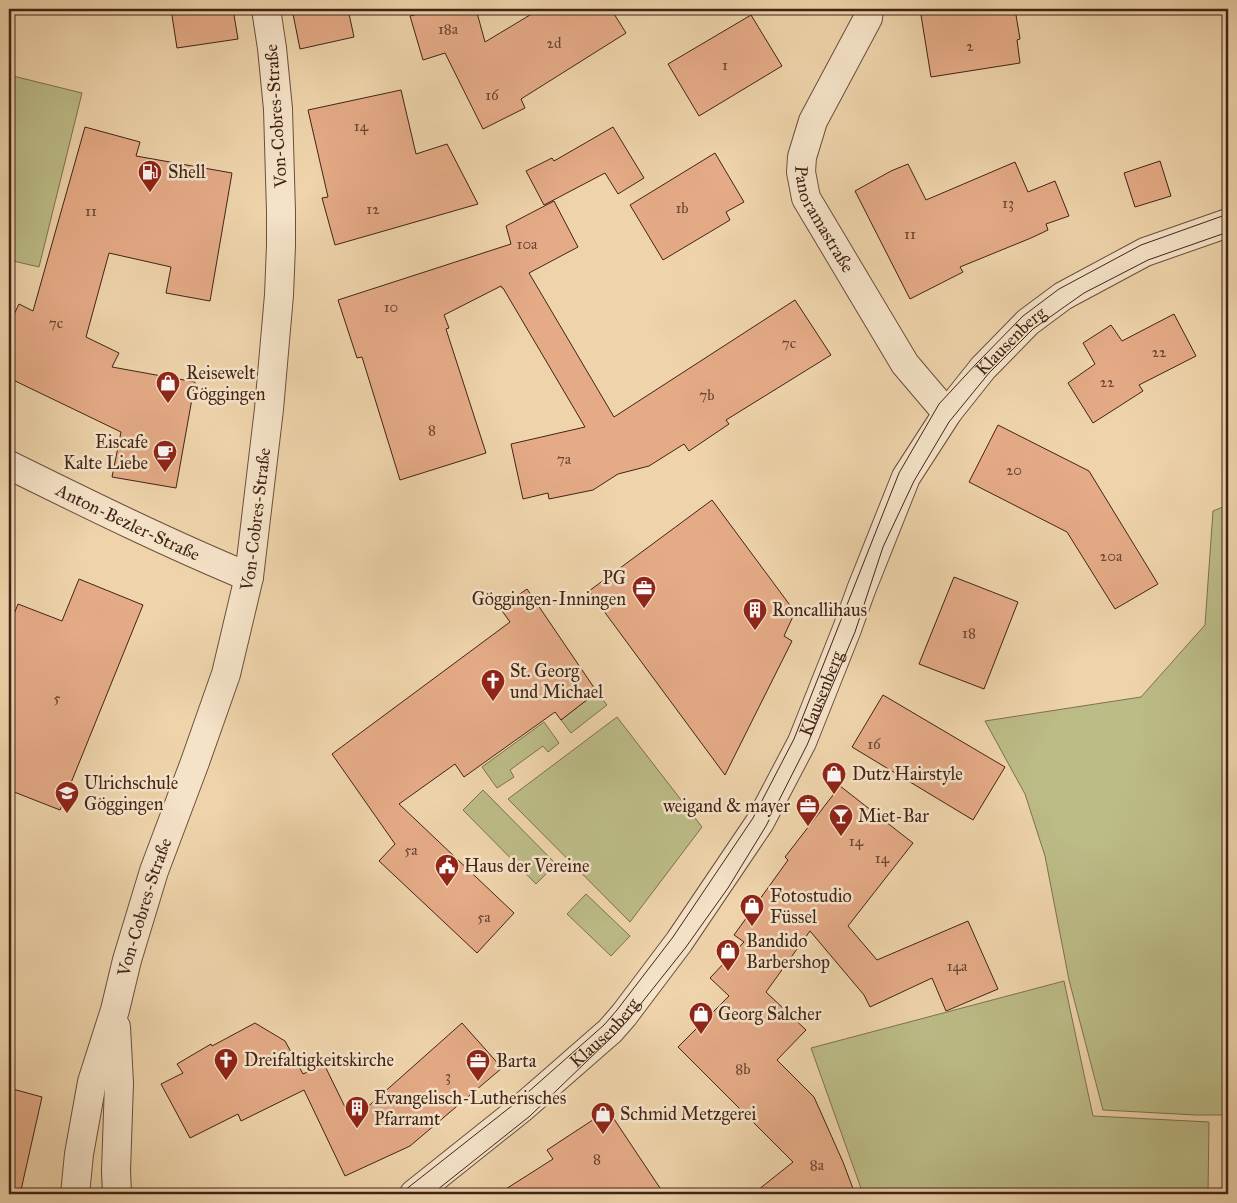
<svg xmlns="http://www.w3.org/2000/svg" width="1237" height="1203" font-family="'IM FELL Great Primer',serif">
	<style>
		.green { fill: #bcbc87; stroke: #7e7050 }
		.building { fill: #e5ab87; stroke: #412318 }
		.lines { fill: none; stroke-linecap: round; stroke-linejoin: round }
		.minor-casing { stroke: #6c4f3d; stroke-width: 30 }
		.tertiary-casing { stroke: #6c4f3d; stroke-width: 30 }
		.minor { stroke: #f5e3c8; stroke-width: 28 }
		.tertiary { stroke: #f5e3c8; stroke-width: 28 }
		.tram { stroke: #412318; stroke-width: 1 }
		.labels { text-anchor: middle; stroke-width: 5; stroke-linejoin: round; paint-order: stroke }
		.number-label { font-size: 15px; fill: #6a4534 }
		.street-label { font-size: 18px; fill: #412318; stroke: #f5e3c8 }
		.poi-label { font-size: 18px; fill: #412318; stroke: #f5e3c8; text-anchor: start }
	</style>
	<rect width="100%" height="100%" fill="#efd4ab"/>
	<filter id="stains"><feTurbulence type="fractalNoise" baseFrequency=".004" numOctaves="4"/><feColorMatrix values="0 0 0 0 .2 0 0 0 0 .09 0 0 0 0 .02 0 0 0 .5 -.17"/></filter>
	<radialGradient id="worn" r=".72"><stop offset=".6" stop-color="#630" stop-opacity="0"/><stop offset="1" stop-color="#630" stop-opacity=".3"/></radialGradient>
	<!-- green -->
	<g class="green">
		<path d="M9,75L82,93L39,267L9,260Z"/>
		<path d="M1228,505V1115H1196L1103,1110L1069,980L1045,856L1025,794L985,721L1141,697L1205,625L1213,511Z"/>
		<path d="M597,692L607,705L571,733L561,720Z"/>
		<path d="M617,717L702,827L630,922L508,799Z"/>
		<path d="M544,722L559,743L548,752L543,746L510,770L514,777L497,788L482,767Z"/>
		<path d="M483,790L556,864L536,884L463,810Z"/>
		<path d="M586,894L630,936L611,956L567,914Z"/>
		<path d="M1064,981L1093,1116L1209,1122L1208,1194H863L811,1048Z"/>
	</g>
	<!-- building -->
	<g class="building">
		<path d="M171,9H233L238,39L177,48Z"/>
		<path d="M292,9H348L354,37L300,49Z"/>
		<path d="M437,9H476L485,42L540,9H611L626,33L521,99L525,108L483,129L445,53L423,60L410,16Z"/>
		<path d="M920,9H1015L1020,39L1017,40L1020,63L931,77Z"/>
		<path d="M751,15L782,66L699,116L668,64Z"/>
		<path d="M401,90L416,154L447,144L478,204L335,245L322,198L328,197L308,110Z"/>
		<path d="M85,127L140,142L136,156L232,173L210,301L166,293L171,267L109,253L86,337L119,353L112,367L195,382L176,488L112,477L121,432L9,378V325L19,304L33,311Z"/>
		<path d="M613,127L644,178L618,194L605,173L544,205L526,171L552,158L554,161Z"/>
		<path d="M715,153L744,202L726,212L730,220L663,260L630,205Z"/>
		<path d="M1160,161L1171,196L1135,207L1124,173Z"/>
		<path d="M1015,162L1028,192L1055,181L1069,216L1046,224L1048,230L1031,238L960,267L963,272L910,299L855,191L891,171L908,164L926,200Z"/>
		<path d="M554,201L578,247L529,273L614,417L795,300L831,355L726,420L729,424L689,451L684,444L649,466L618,474L593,490L549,499L548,493L523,499L511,444L585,427L503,288H502L501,286L444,315L449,328L446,329L486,453L400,480L362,357L357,358L338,300L511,244L506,226Z"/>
		<path d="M1174,314L1196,356L1139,385L1143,391L1093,423L1068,383L1095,364L1083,343L1111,325L1122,341Z"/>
		<path d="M998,425L1089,471L1158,584L1115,609L1067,532L969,482Z"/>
		<path d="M712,500L795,612L784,636L792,641L725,775L589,591Z"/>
		<path d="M954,577L1018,602L984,689L919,664Z"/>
		<path d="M79,579L143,605L60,810L9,790V627L18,604L62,621Z"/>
		<path d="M527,589L597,692L561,720L555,712L464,777L455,764L399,804L514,913L477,953L379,861L395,844L332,754L510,622L500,608Z"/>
		<path d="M883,695L1005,767L973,820L852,747Z"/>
		<path d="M840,786L913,843L848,926L877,960L968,921L998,989L946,1011L932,978L870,1007L864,995L810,931L766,992L806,1030L777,1060L814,1097L843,1162L855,1194H753L793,1162L678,1047L729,996L710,978L744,942L734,935L788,860L785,857Z"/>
		<path d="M255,1023L285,1041L303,1074L324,1064L345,1107L358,1101L363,1111L462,1023L502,1068L410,1146L345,1176L304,1090L241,1121L238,1114L190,1138L161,1084L183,1073L177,1064L211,1044L212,1046Z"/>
		<path d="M9,1088L42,1097L21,1190L9,1189Z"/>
		<path d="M608,1110L664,1194H498L553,1159L547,1150Z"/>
	</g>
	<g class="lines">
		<defs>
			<g id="minor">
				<path id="s1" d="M869,9L868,18L813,121L802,157L801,172L806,198L905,364L939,404L948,412"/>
				<path id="s2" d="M9,465C88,504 167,543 249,577"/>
			</g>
			<g id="tertiary">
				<path d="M116,1027L119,1083L116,1171L117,1194"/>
				<path id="s3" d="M75,1194L79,1154L92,1082L115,1010L127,960L154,871L195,762L226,674L249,577L269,409L279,295L281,246V212L278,109L272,48L266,9"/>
				<path id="s4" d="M414,1194L523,1107L610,1031L624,1015L679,942L760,822L802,742L847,629L861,590L906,477L948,412L983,368L1028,322L1063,296L1145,252L1228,223"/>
			</g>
		</defs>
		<!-- minor casing -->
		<use href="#minor" class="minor-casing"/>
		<!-- tertiary casing -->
		<use href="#tertiary" class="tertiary-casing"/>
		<!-- minor -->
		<use href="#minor" class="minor"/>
		<!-- tertiary -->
		<use href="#tertiary" class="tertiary"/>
		<!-- tram -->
		<g class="tram">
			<path d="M400,1194L518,1101L604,1025L617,1010L673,937L753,818L794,739L899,473L939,404L977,363L1023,316L1059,289L1141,245L1228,214"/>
			<path d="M432,1194L530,1116L614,1035L628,1020L686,947L728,888L766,826L807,745L855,632L883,547L914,481L949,422L989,373L1033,329L1084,293L1148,260L1228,232"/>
		</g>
	</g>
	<!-- icons -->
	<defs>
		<symbol id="fuel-pin" viewBox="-11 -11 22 30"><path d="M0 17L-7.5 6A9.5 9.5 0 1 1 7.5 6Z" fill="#8f2418" stroke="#f5e3c8"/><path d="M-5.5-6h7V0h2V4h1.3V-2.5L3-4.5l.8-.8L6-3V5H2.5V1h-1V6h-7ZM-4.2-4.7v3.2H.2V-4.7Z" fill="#fff"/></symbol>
		<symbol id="shop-pin" viewBox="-11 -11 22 30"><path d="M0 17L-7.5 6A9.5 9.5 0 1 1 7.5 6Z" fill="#8f2418" stroke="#f5e3c8"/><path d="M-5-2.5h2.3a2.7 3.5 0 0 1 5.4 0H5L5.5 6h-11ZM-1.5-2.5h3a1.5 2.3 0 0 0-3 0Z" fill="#fff"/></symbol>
		<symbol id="cafe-pin" viewBox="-11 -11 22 30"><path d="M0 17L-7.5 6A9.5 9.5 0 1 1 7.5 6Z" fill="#8f2418" stroke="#f5e3c8"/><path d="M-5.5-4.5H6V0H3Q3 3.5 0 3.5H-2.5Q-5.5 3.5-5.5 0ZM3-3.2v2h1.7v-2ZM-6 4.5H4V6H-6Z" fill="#fff"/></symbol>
		<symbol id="office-pin" viewBox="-11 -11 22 30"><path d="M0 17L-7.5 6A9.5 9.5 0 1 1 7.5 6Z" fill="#8f2418" stroke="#f5e3c8"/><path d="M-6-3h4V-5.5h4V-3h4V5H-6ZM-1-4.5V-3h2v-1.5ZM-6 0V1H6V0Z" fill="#fff"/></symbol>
		<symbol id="building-pin" viewBox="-11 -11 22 30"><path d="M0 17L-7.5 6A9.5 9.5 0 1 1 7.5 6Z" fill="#8f2418" stroke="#f5e3c8"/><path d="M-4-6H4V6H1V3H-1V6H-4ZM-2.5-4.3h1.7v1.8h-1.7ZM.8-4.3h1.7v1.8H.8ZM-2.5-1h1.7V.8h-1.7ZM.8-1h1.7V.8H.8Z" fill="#fff"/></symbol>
		<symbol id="church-pin" viewBox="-11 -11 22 30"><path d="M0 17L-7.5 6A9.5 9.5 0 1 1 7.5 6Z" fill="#8f2418" stroke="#f5e3c8"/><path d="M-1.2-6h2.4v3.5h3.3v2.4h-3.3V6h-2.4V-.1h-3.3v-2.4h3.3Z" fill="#fff"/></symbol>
		<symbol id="school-pin" viewBox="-11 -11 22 30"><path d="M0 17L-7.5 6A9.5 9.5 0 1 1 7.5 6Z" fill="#8f2418" stroke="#f5e3c8"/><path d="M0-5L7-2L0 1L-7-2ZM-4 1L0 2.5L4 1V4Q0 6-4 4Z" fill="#fff"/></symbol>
		<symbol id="bar-pin" viewBox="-11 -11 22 30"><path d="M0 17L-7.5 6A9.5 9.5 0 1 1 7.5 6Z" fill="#8f2418" stroke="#f5e3c8"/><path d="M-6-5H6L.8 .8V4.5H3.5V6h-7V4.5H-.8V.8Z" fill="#fff"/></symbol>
		<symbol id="civic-pin" viewBox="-11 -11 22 30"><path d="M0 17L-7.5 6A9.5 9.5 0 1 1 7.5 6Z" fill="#8f2418" stroke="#f5e3c8"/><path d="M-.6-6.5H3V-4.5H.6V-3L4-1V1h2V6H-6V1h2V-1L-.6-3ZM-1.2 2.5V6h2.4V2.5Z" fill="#fff"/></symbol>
	</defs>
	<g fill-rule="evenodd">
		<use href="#fuel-pin" x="136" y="158" width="28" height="38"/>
		<use href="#shop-pin" x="154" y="369" width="28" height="38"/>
		<use href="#cafe-pin" x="151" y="438" width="28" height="38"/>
		<use href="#office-pin" x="630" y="574" width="28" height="38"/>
		<use href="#building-pin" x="741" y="596" width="28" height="38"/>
		<use href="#church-pin" x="479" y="667" width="28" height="38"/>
		<use href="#shop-pin" x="820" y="760" width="28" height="38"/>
		<use href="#school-pin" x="53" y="779" width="28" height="38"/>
		<use href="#office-pin" x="794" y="792" width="28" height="38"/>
		<use href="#bar-pin" x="827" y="802" width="28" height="38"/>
		<use href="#civic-pin" x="433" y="852" width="28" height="38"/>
		<use href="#shop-pin" x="738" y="892" width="28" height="38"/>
		<use href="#shop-pin" x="714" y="937" width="28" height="38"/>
		<use href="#shop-pin" x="687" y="1000" width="28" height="38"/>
		<use href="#church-pin" x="212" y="1046" width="28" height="38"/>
		<use href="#office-pin" x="464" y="1047" width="28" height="38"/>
		<use href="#building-pin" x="343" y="1094" width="28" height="38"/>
		<use href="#shop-pin" x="589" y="1100" width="28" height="38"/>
	</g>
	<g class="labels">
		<!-- number labels -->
		<g class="number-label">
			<text x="448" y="34">18a</text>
			<text x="554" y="48">2d</text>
			<text x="970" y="51">2</text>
			<text x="725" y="70">1</text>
			<text x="492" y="100">16</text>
			<text x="361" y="131">14</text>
			<text x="1008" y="208">13</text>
			<text x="682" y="213">1b</text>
			<text x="373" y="214">12</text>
			<text x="91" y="216">11</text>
			<text x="910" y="239">11</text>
			<text x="527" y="249">10a</text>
			<text x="391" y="312">10</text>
			<text x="56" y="328">7c</text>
			<text x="789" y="348">7c</text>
			<text x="1159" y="357">22</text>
			<text x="1107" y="387">22</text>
			<text x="707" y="400">7b</text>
			<text x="432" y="435">8</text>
			<text x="564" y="464">7a</text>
			<text x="1014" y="475">20</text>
			<text x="1111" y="561">20a</text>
			<text x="969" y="638">18</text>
			<text x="57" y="703">5</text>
			<text x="874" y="749">16</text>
			<text x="856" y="846">14</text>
			<text x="411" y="855">5a</text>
			<text x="882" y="863">14</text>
			<text x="484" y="922">5a</text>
			<text x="957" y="971">14a</text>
			<text x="743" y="1074">8b</text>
			<text x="448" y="1081">3</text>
			<text x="597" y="1164">8</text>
			<text x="817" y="1170">8a</text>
		</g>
		<!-- street labels -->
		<g class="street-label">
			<text transform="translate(276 116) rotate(-94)" y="6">Von-Cobres-Straße</text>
			<text dy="6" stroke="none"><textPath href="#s1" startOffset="231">Panoramastraße</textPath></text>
			<text dy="6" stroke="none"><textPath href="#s4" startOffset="1060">Klausenberg</textPath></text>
			<text dy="6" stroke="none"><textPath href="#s3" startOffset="701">Von-Cobres-Straße</textPath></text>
			<text dy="6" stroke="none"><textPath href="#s2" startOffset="132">Anton-Bezler-Straße</textPath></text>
			<text dy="6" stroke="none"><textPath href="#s4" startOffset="655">Klausenberg</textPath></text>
			<text dy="6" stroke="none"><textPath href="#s3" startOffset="296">Von-Cobres-Straße</textPath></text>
			<text dy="6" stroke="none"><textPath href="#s4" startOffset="250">Klausenberg</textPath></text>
		</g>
		<!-- poi labels -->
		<g class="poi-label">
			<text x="168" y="178">Shell</text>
			<text x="186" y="379">Reisewelt<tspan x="186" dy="21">Göggingen</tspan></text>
			<text x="148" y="448" text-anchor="end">Eiscafe<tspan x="148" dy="21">Kalte Liebe</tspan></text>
			<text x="626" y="584" text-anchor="end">PG<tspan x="626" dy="21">Göggingen-Inningen</tspan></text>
			<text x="772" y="616">Roncallihaus</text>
			<text x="510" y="677">St. Georg<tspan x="510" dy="21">und Michael</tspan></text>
			<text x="852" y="780">Dutz Hairstyle</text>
			<text x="84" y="789">Ulrichschule<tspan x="84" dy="21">Göggingen</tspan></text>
			<text x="790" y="812" text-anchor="end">weigand &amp; mayer</text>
			<text x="858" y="822">Miet-Bar</text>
			<text x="464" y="872">Haus der Vereine</text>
			<text x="770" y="902">Fotostudio<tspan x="770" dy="21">Füssel</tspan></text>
			<text x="746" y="947">Bandido<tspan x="746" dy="21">Barbershop</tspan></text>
			<text x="718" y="1020">Georg Salcher</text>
			<text x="244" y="1066">Dreifaltigkeitskirche</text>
			<text x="496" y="1067">Barta</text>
			<text x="374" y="1104">Evangelisch-Lutherisches<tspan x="374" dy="21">Pfarramt</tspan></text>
			<text x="620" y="1120">Schmid Metzgerei</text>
		</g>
	</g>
	<!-- margin -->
	<rect width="1237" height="1203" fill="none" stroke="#efd4ab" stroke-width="30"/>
	<rect x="10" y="10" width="1217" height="1183" fill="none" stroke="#412318" stroke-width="2.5"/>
	<rect x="15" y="15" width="1207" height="1173" fill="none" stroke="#412318"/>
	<rect width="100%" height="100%" filter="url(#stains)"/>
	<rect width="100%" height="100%" fill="url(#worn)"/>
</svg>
